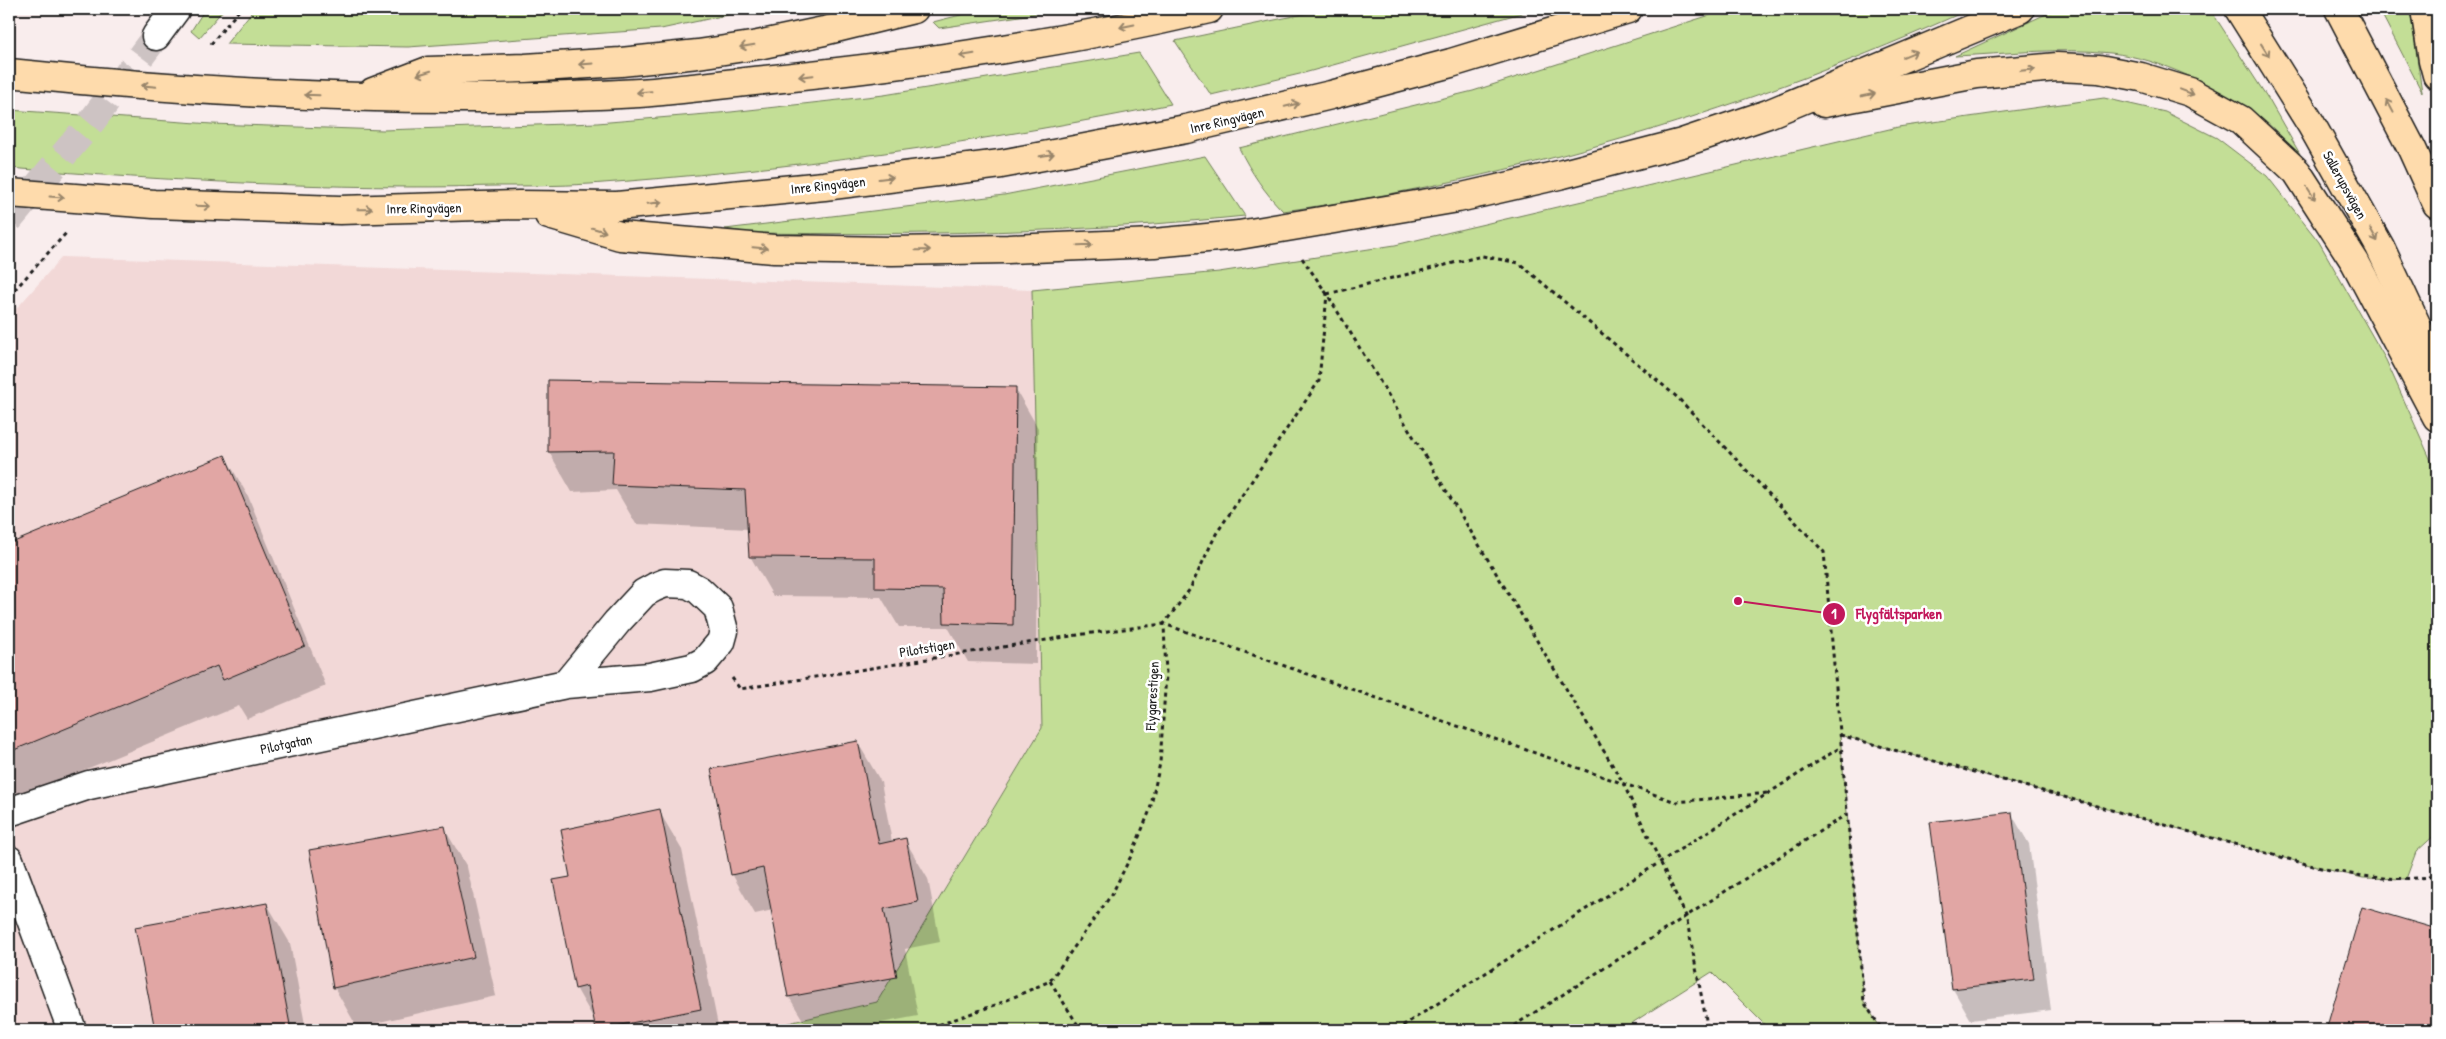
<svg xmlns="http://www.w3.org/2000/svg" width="2446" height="1039" font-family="'Patrick Hand',sans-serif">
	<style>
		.built { fill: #f2d8d7 }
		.green { fill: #c3de96; stroke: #707d59 }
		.shadow { fill: #0003 }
		.building { fill: #e1a6a4; stroke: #1c1c1c }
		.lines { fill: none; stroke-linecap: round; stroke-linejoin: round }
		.minor-tunnel { stroke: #cdc3c3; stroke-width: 28; stroke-dasharray: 28 14; stroke-linecap: butt }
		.minor-casing { stroke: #1c1c1c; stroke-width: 31 }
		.major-casing { stroke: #1c1c1c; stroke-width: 31 }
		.highway-casing { stroke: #1c1c1c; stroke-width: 31 }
		.path { stroke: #1c1c1c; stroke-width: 3; stroke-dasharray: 4 4; stroke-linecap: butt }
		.minor { stroke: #fff; stroke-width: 28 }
		.major { stroke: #fedbac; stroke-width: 28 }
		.highway { stroke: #fedbac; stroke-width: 28 }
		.oneway { stroke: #98856b }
		.labels { text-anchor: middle; stroke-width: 5; stroke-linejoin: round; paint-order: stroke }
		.street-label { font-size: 14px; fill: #1c1c1c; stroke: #fff }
		.leader { fill: none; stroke: #c2185b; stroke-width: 2 }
		.callout-dot { fill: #c2185b; stroke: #fff; stroke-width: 2 }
		.mark-label { font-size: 15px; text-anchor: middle; font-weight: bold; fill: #fff }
		.callout-label { font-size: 15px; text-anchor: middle; font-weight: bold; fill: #c2185b; stroke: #fff; stroke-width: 5; stroke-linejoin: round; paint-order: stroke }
	</style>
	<rect width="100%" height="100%" fill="#f9eded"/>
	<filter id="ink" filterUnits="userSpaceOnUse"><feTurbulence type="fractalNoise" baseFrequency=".02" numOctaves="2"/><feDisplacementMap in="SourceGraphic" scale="10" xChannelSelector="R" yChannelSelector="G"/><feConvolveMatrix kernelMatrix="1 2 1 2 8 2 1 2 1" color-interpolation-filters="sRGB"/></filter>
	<g filter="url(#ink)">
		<!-- built -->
		<path class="built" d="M62,257L1032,290L1042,728L877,1002L759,1030H9V317Z"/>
		<!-- green -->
		<g class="green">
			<path d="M205,9H224L199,38L191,31Z"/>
			<path d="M254,9H755L661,29L408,47L226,44Z"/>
			<path d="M984,9H1067L939,28L933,22Z"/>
			<path d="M1327,9H1536L1304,73L1211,95L1175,41Z"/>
			<path d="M1729,9H1970C1752,108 1520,179 1283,211C1264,192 1251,172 1239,148L1473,91Z"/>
			<path d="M2057,9H2210L2269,100L2300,154C2285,141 2271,124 2254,113C2212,85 2162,59 2111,53C2059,47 2006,54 1955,56Z"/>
			<path d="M2379,9H2410L2422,92Z"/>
			<path d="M1139,53L1171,104C980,143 785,170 590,184C559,186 527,186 496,186C333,190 171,181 9,168V110L212,124L383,130L597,123L731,112L884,95Z"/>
			<path d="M2104,98L2165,112L2217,138L2267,176L2319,242L2386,360L2437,474V833L2416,852L2406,879L2363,878L2317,867L1840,735L1864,1002L1882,1030H1770L1712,972L1621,1030H759L877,1002L1042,728L1032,290L1219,272L1395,245L1898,127Z"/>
			<path d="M1205,156L1245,216C1081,233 916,235 751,233L725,229L1004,195Z"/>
		</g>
		<!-- shadow -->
		<g class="shadow">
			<path d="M550,381L1015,388L1038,428L1036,664L968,662L948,627H899L881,597L773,596L750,556L749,529L636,524L616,490L572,492L549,452Z"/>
			<path d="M225,456L248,496L326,686L247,719L239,706L9,801V545Z"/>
			<path d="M858,743L881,782L892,842L905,840L928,879L940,942L905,949L918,1016L844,1030H809L789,997L773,910L755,914L732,874Z"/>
			<path d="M659,811L682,850L719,1030H597L595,1021L576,988Z"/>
			<path d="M2011,813L2029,844L2051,1010L1971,1020L1953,989L1932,823Z"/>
			<path d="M444,828L467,867L496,996L357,1027L334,987Z"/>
			<path d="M267,904L290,943L306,1030H156L137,928Z"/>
			<path d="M2362,908L2437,930V1030H2328Z"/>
		</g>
		<!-- building -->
		<g class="building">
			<path d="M548,380L1016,387L1013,625L944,623L943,589L875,588V558L749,557L745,490L612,485L614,451L548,452Z"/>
			<path d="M225,455L305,646L223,680L217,666L9,752V544Z"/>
			<path d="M858,741L879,844L906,838L918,902L884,909L897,977L788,997L763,868L731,875L711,769Z"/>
			<path d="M660,809L701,1009L596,1030L587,986L575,989L553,880L570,877L561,830Z"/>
			<path d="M2012,812L2034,979L1952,989L1930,822Z"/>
			<path d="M445,826L474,957L333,988L309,850Z"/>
			<path d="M267,903L291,1030H155L135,927Z"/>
			<path d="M2362,907L2437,929V1030H2326Z"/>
		</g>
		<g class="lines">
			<!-- minor-tunnel -->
			<path class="minor-tunnel" d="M9,220L92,121L156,36"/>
			<defs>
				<g id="minor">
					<path d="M156,36L176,9"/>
					<path d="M9,812L89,785L566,684L650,677L692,668L705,661L721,642L724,631L718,608L699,590L688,584L665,583L655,587L644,593L617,622L566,684"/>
					<path d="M9,860L72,1030"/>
				</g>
				<g id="major">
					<path d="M2239,9L2311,124L2380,247L2437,369"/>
					<path d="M2339,9L2412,149L2437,204"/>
				</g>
				<g id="highway">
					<path d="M2425,9L2433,60L2437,75"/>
					<path d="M9,73C218,95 429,105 639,93C677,90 716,85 754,81C907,66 1059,44 1209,9"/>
					<path d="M373,92L428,71L525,68L621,62L698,54L758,45L824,31L914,9"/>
					<path d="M1824,103L1977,74L2057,67L2099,69L2141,77L2190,92L2241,120L2297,172L2355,262L2437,417"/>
					<path d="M9,193L154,204L340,210L519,205L617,206L824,186L1001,164L1186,129L1331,95L1451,63L1628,9"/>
					<path d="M549,215L620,236L774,249L892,251L1008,249L1154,243L1239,235L1458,198L1563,174L1682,143L1768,114L2020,9"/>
				</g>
			</defs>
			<!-- minor casing -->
			<use href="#minor" class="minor-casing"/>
			<!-- major casing -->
			<use href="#major" class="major-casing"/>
			<!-- highway casing -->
			<use href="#highway" class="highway-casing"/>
			<!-- path -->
			<g class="path">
				<path d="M211,44L240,9"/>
				<path d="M1302,258L1327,294L1622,781L1686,916L1708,1030"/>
				<path d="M1327,294L1482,256L1519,263L1678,398L1824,552L1864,1002L1882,1030"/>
				<path d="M9,296L68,231"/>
				<path d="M732,678L740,689L1084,634L1164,624L1676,802L1768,793"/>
				<path d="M1840,735L2317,867C2359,877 2394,882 2437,876"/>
				<path d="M1050,981L1081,1030"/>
				<path d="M924,1030L998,1004L1050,981L1112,894L1132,854L1150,810L1160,763L1166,675L1164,624L1190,589L1216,534L1319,381L1327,294"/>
				<path d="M1396,1030L1841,747"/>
				<path d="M1507,1030L1847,814"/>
			</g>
			<!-- minor -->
			<use href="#minor" class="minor"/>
			<!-- major -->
			<use href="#major" class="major"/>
			<!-- highway -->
			<use href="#highway" class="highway"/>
		</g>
		<!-- one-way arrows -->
		<defs><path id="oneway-shaft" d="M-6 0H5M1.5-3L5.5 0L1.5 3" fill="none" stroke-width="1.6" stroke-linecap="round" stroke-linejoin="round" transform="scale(1.25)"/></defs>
		<g class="oneway">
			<use href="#oneway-shaft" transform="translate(1127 26) rotate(168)"/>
			<use href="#oneway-shaft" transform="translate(747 46) rotate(171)"/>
			<use href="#oneway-shaft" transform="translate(2265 50) rotate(58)"/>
			<use href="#oneway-shaft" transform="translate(1910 54) rotate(-23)"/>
			<use href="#oneway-shaft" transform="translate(967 55) rotate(171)"/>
			<use href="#oneway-shaft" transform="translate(586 64) rotate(176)"/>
			<use href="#oneway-shaft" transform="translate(2028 70) rotate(-5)"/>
			<use href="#oneway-shaft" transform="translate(424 73) rotate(163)"/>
			<use href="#oneway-shaft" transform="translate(806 76) rotate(174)"/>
			<use href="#oneway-shaft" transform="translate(149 86) rotate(-175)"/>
			<use href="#oneway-shaft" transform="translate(644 92) rotate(175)"/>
			<use href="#oneway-shaft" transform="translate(2187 92) rotate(21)"/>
			<use href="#oneway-shaft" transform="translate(312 95) rotate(-178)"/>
			<use href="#oneway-shaft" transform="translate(1868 95) rotate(-11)"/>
			<use href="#oneway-shaft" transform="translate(1292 105) rotate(-13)"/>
			<use href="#oneway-shaft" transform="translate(2390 106) rotate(-118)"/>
			<use href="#oneway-shaft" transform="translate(1047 155) rotate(-10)"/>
			<use href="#oneway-shaft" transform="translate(886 178) rotate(-7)"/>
			<use href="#oneway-shaft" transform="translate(2311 193) rotate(57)"/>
			<use href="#oneway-shaft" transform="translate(57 197) rotate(4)"/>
			<use href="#oneway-shaft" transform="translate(655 203) rotate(-6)"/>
			<use href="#oneway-shaft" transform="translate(203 206) rotate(2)"/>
			<use href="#oneway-shaft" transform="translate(365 209) rotate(-1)"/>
			<use href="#oneway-shaft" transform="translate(599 230) rotate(17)"/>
			<use href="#oneway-shaft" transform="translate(2374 235) rotate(61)"/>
			<use href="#oneway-shaft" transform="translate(1085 245) rotate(-2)"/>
			<use href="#oneway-shaft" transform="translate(760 248) rotate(5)"/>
			<use href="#oneway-shaft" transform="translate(923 250) rotate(-1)"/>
		</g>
	</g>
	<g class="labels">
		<!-- street labels -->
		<g class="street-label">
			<text transform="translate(1227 120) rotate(-13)" y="5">Inre Ringvägen</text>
			<text transform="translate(828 185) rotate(-6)" y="5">Inre Ringvägen</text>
			<text transform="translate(2345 185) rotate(61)" y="5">Sallerupsvägen</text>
			<text transform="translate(424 208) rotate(-1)" y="5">Inre Ringvägen</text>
			<text transform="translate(927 648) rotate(-9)" y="5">Pilotstigen</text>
			<text transform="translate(1152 696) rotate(-87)" y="5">Flygarestigen</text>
			<text transform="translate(286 744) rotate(-12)" y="5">Pilotgatan</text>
		</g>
	</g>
	<!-- callouts -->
	<path class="leader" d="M1738 601L1834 614"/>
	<g class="callout-dot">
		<circle cx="1738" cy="601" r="5"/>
		<circle cx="1834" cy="614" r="12"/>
	</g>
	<g class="mark-label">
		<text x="1834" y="619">1</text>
	</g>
	<g class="callout-label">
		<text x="1899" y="619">Flygfältsparken</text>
	</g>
	<!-- margin -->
	<rect width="2446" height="1039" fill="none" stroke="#fff" stroke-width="30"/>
	<rect x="15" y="15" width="2416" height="1009" fill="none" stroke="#1c1c1c" stroke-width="2" filter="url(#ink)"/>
</svg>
